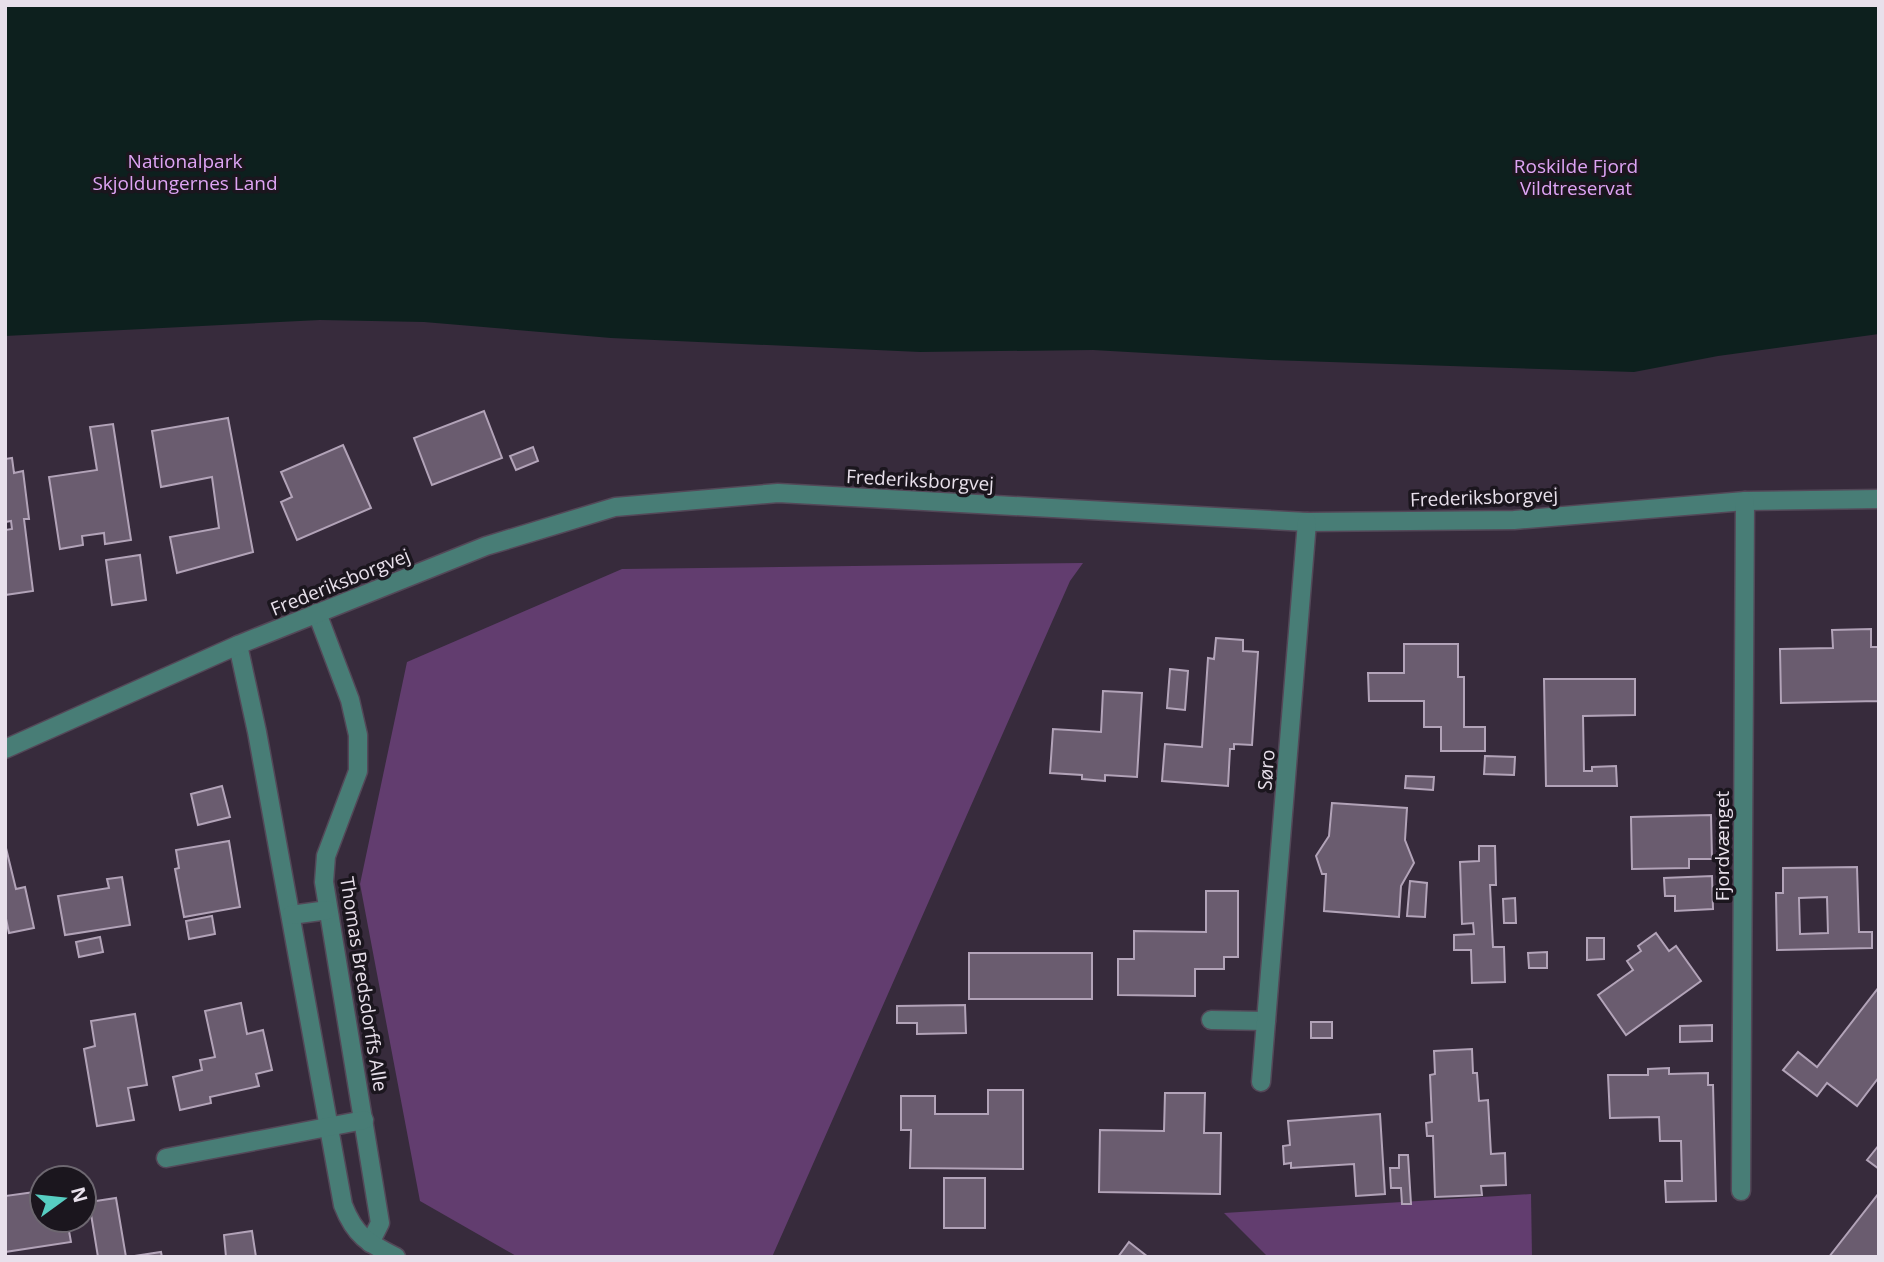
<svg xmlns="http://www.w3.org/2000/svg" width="1884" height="1262" font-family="'Open Sans',sans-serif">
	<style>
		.green { fill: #623d6f }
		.water { fill: #0d201e }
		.building { fill: #6a5c6f; stroke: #b2a3b8; stroke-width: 2; fill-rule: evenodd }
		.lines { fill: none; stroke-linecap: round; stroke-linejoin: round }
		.minor-casing { stroke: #534858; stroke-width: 21 }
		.minor { stroke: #487d76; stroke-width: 18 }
		.labels { text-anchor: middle; stroke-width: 7; stroke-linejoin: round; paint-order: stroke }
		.park-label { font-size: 19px; fill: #dea4f4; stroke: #1b161e }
		.street-label { font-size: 19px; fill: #e8e0eb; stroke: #1b161e }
	</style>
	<rect width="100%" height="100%" fill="#372b3c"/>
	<!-- green -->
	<g class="green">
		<path d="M1083,563L1070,581L772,1257H518L420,1201L360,884L407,662L622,569Z"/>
		<path d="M1531,1194L1532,1257H1268L1224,1213Z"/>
	</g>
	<!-- water -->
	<path class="water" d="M5,5H1879V334L1718,356L1634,372L1269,360L1093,350L920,352L611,338L424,322L320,320L5,336Z"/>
	<!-- building -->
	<g class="building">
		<path d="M484,411L502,458L432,485L414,438Z"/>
		<path d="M228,418L253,552L177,573L170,537L219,528L212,477L161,487L152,431Z"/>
		<path d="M113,424L131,540L105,544L104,533L82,536L83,545L60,549L49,477L97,470L90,427Z"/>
		<path d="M343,445L371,508L297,540L281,502L292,497L281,472Z"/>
		<path d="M533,447L538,461L516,470L510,456Z"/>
		<path d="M12,458L14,473L23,471L29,519H24L33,591L5,595V530L12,529L11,521L5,522V459Z"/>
		<path d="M140,555L146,600L112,605L106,560Z"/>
		<path d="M1871,629V647H1879V730L1878,701L1781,703L1780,649L1833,648L1832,630Z"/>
		<path d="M1216,638L1243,640V651L1258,652L1252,745L1234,744V749H1230L1228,786L1162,781L1165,744L1202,747L1208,658L1214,659Z"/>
		<path d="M1404,644H1458V677H1464V727H1485V751H1441V727H1424V701H1369L1368,673H1404Z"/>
		<path d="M1170,669L1188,671L1185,710L1167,708Z"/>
		<path d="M1544,679H1635V715L1583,716L1584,771H1592V767L1616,766L1617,786H1546Z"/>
		<path d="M1103,691L1142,693L1137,777L1105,775V781L1082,779V775L1050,773L1053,729L1101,732Z"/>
		<path d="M1485,756L1515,757L1514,775L1484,774Z"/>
		<path d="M1406,776L1434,777L1433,790L1405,788Z"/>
		<path d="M222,786L230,817L198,825L191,794Z"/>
		<path d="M1332,803L1407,808L1405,840L1414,863L1401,886L1399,917L1324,911L1326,874H1322L1316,856L1329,836Z"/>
		<path d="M1711,815L1712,859H1689V868L1632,869L1631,817Z"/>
		<path d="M229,841L240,907L184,917L175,869L179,868L176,850Z"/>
		<path d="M5,844L16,889L25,887L34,928L9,933L5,914Z"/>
		<path d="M1479,846H1495L1496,885H1490L1493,947H1504L1505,982L1472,983L1471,950H1454V935L1474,934L1473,923L1462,924L1460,862L1479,861Z"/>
		<path d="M1857,867L1859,932H1872V948L1777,950L1776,893H1783V868ZM1827,897L1828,933L1800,934L1799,898Z"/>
		<path d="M1712,876L1713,909L1675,911V896H1665L1664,878Z"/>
		<path d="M122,877L130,925L65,935L58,896L109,888L107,879Z"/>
		<path d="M1410,881L1427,883L1425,917L1407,916Z"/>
		<path d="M1206,891H1238V957H1224V969H1195V996L1118,995V959H1134V931L1206,932Z"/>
		<path d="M1515,898L1516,923H1504L1503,899Z"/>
		<path d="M212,916L215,934L189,939L186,921Z"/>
		<path d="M1656,933L1669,951L1676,946L1701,981L1626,1035L1598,995L1633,970L1627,961L1641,951L1638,946Z"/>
		<path d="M100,937L103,952L79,957L76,942Z"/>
		<path d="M1587,938H1604V959L1587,960Z"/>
		<path d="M1547,952V968H1529L1528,953Z"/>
		<rect x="969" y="953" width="123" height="46"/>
		<path d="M1879,987V1077L1857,1106L1827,1083L1817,1096L1783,1070L1798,1052L1817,1067Z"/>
		<path d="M241,1003L247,1034L263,1030L272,1070L256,1074L259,1086L210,1097L211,1103L180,1110L173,1077L202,1070L200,1060L215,1057L205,1011Z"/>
		<path d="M965,1005L966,1033L917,1034V1023H897V1006Z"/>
		<path d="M135,1014L147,1085L128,1088L134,1120L97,1126L84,1049L95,1046L91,1021Z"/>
		<rect x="1311" y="1022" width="21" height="16"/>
		<path d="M1712,1025V1041L1680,1042V1026Z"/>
		<path d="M1472,1049L1473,1073H1477L1479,1101L1488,1100L1491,1154L1505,1153L1506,1185L1481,1186L1482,1195L1435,1197L1433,1136H1427L1426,1123L1432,1122L1430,1075L1435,1074L1434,1051Z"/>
		<path d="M1669,1068V1074L1708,1073V1085H1713L1716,1201L1666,1202L1665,1181H1682L1681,1141H1660L1659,1117L1610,1118L1608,1075H1648V1069Z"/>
		<path d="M988,1090H1023V1169L910,1168L911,1130H901V1096H935V1114H988Z"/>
		<path d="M1165,1093H1205L1204,1133H1221L1220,1194L1099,1192L1100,1130L1164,1131Z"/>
		<path d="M1380,1114L1385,1194L1356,1196L1354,1164L1291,1168V1163L1284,1164L1283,1146L1290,1145L1288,1121Z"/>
		<path d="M1879,1145V1169L1867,1160Z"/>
		<path d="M1399,1155H1408L1411,1204H1402L1401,1188H1391L1390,1168H1399Z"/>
		<rect x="944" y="1178" width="41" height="50"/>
		<path d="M42,1191V1220H67L71,1242L5,1252V1196Z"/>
		<path d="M1879,1193V1257H1829Z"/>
		<path d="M116,1198L126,1257H98L89,1202Z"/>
		<path d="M252,1231L256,1257H226L224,1235Z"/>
		<path d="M1129,1242L1148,1257H1118Z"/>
		<path d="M161,1252L162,1257H128Z"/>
	</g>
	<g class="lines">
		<defs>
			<g id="minor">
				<path d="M317,613L350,700L358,735V771L326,856L324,882L380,1223L370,1243"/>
				<path d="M238,645L257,732L343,1205C355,1236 368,1243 396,1257"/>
				<path d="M5,749L238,645L486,546L615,507L778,493L1307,522L1514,520L1745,501L1879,499"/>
				<path d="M291,915L328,910"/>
				<path d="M1211,1020L1266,1021"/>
				<path d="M1261,1082L1307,522"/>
				<path d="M166,1158L364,1120"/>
				<path d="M1741,1191L1745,501"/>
			</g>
		</defs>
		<!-- minor casing -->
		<use href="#minor" class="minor-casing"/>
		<!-- minor -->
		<use href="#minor" class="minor"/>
	</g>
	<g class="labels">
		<!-- park labels -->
		<g class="park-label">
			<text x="185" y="168">Nationalpark<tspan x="185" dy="22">Skjoldungernes Land</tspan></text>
			<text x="1576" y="173">Roskilde Fjord<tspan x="1576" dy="22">Vildtreservat</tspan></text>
		</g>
		<!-- street labels -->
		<g class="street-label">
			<text transform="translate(920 480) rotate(3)" y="7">Frederiksborgvej</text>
			<text transform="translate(1484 497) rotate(-2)" y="7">Frederiksborgvej</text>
			<text transform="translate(340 582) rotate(-22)" y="7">Frederiksborgvej</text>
			<text transform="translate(1266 770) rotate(-85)" y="7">Søro</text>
			<text transform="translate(1722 846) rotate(-90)" y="7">Fjordvænget</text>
			<text transform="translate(364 984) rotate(81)" y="7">Thomas Bredsdorffs Alle</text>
		</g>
	</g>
	<!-- border -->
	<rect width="1884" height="1262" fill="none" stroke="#e8e0eb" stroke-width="14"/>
	<!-- north arrow -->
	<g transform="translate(63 1199) rotate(75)"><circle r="33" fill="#1b161e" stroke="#6d6770" stroke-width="2"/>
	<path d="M0-5L12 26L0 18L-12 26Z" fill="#57cec2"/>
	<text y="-10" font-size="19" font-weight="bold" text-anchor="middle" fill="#e8e0eb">N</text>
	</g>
</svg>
